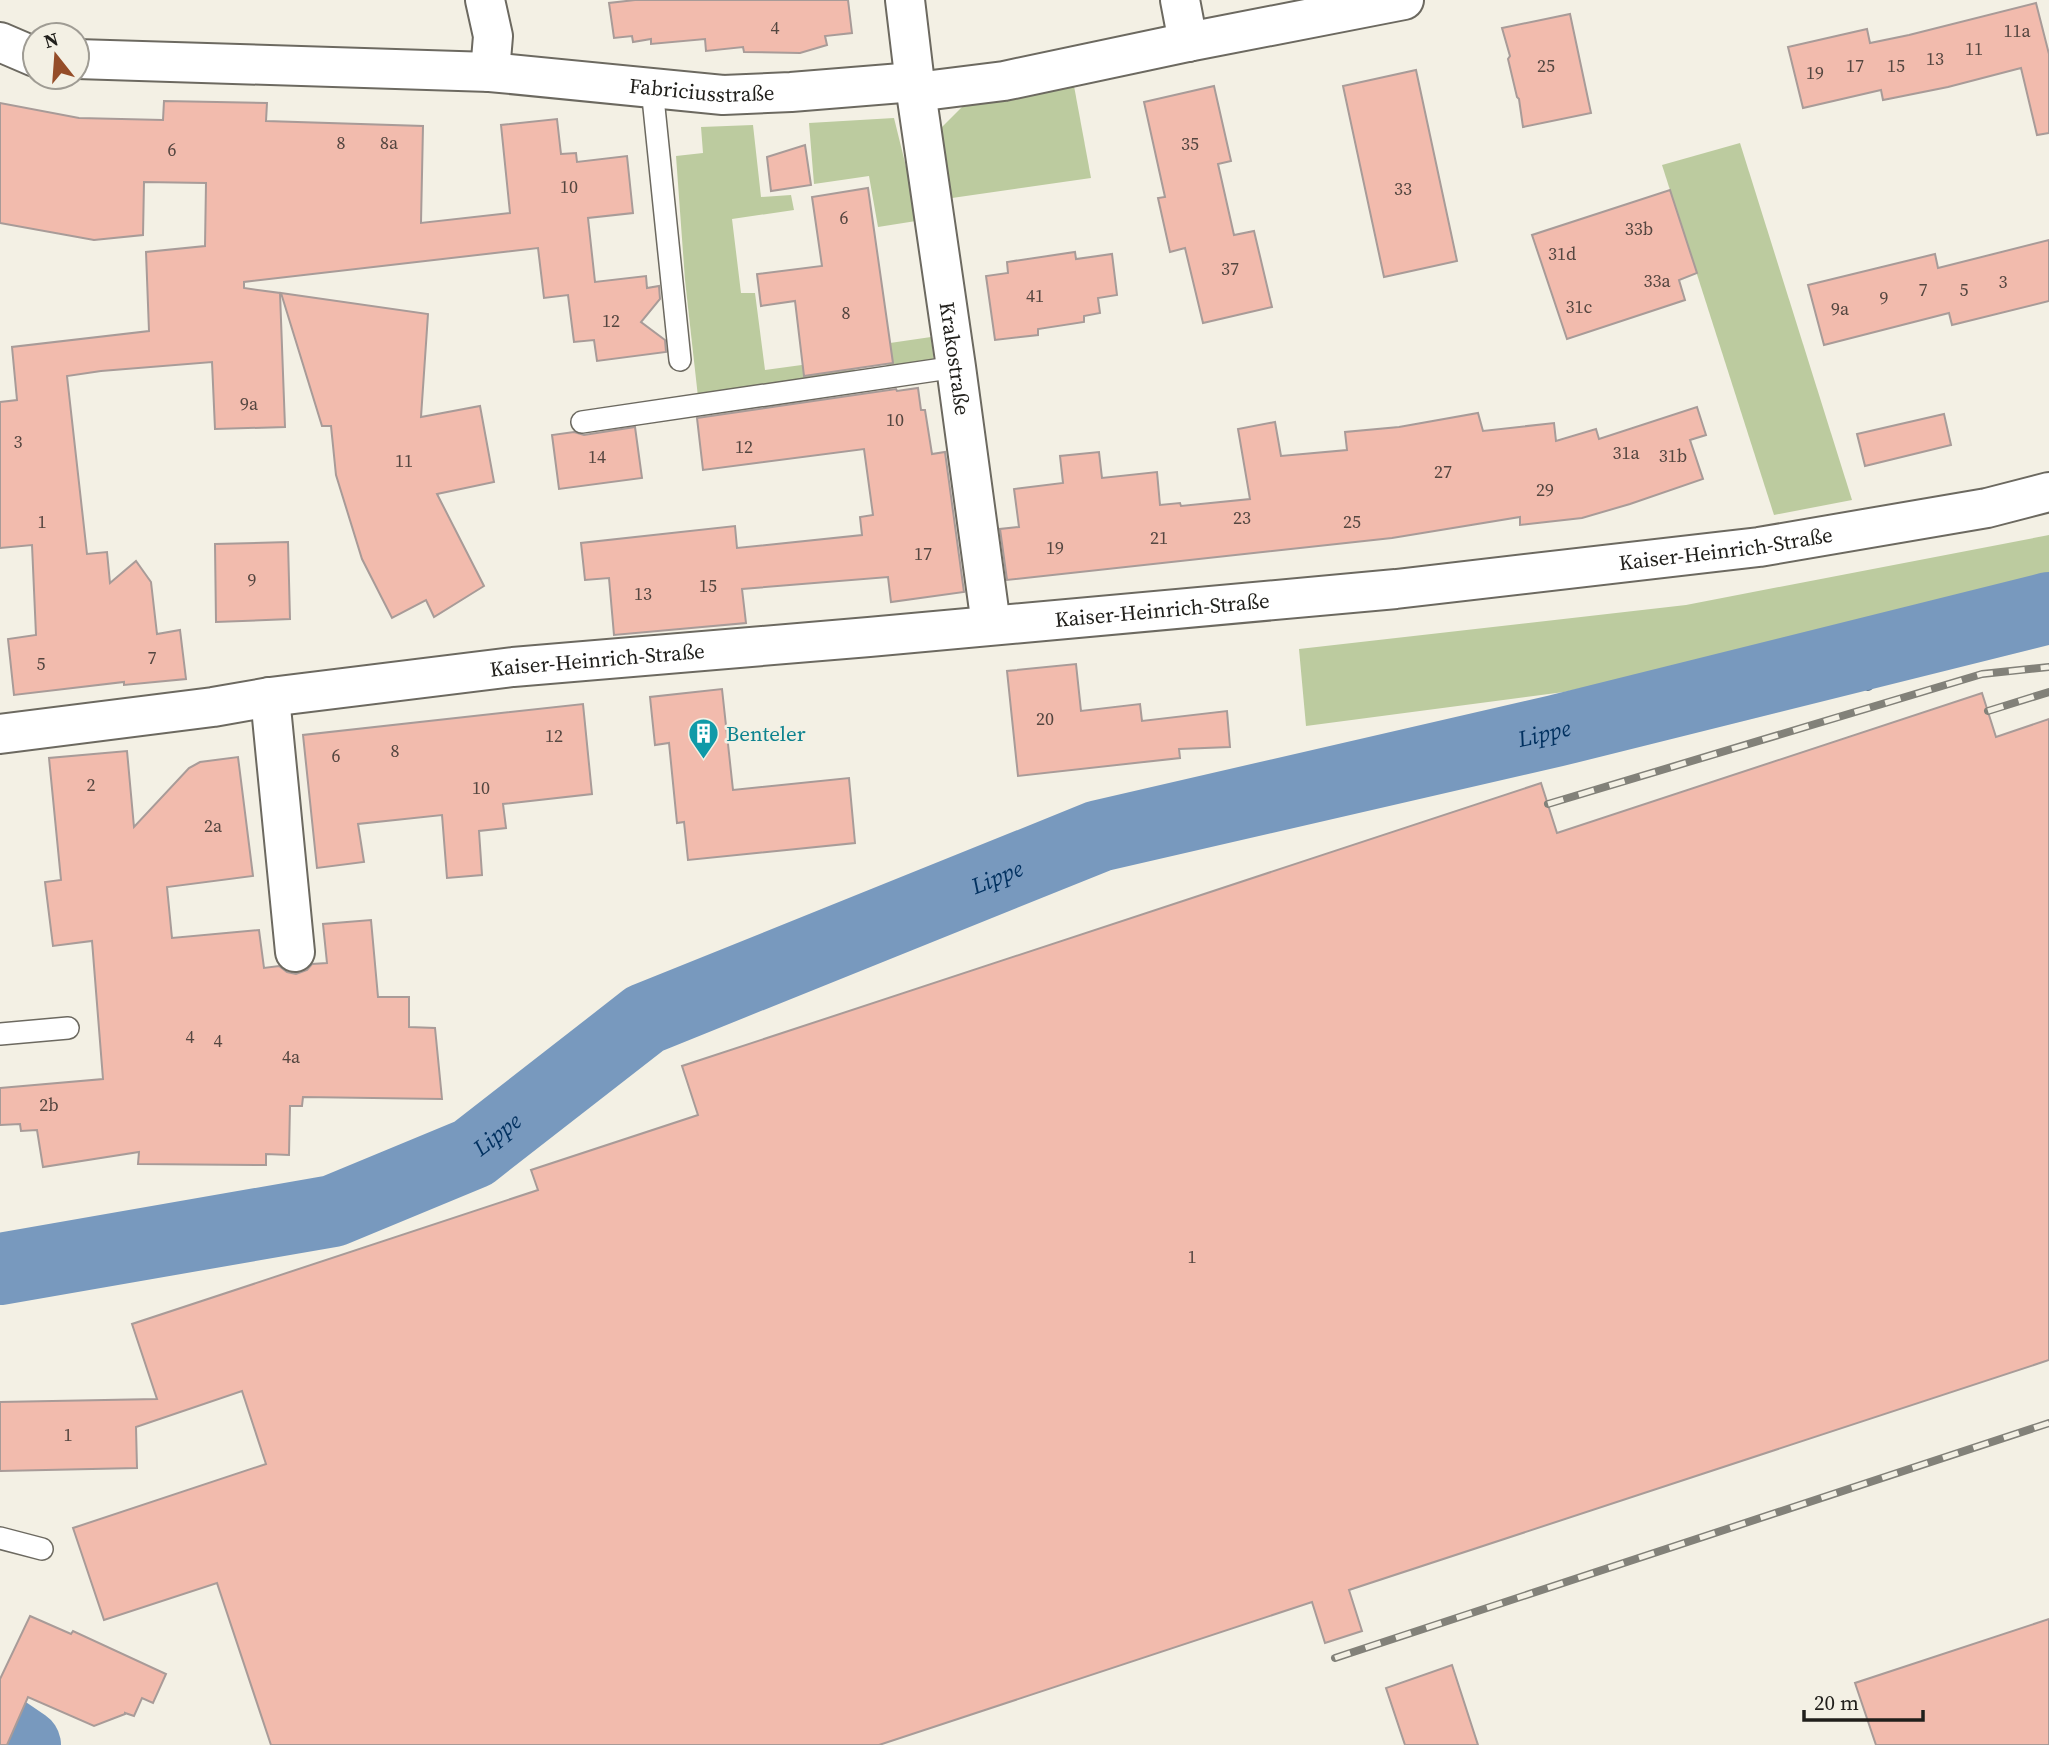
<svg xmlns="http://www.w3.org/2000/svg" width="2049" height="1745" font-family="'Source Serif 4',serif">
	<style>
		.green { fill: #bccb9f }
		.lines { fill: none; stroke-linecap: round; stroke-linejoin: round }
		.stream { stroke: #5e748d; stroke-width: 12 }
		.river { stroke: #7899be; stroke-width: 72 }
		.building { fill: #f2bbad; stroke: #a89b98; stroke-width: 2 }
		.service-casing { stroke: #6c6960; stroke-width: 24 }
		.minor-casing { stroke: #6c6960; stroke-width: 42 }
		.service { stroke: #fff; stroke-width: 21 }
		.minor { stroke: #fff; stroke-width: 38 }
		.rail-casing { stroke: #828179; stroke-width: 8 }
		.rail { stroke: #f3f0e4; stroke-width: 5; stroke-dasharray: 16; stroke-linecap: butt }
		.labels { text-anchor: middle; stroke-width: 5; stroke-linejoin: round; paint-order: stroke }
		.number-label { font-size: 18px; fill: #544640 }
		.street-label { font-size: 21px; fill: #201f1b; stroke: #f3f0e4 }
		.culture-label { font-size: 21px; fill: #0d838f; stroke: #f3f0e4; text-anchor: start }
		.water-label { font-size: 23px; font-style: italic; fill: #00305f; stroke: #f3f0e4 }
	</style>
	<rect width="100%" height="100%" fill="#f3f0e4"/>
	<!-- green -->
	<g class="green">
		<path d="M1074,86L1091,178L952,198L941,128L962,107Z"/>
		<path d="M894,118L911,187L916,221L878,227L869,176L814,184L809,123Z"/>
		<path d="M753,125L761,197L791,195L794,210L732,219L741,293H755L765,370L853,358L855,372L884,368L892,360L890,343L931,337L934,363L698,397L685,280L676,156L703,153L701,127Z"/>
		<path d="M1740,143L1852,500L1774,515L1662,165Z"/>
		<path d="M2049,535V580L1823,636L1564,692L1306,726L1299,649L1686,605Z"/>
	</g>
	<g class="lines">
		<!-- stream -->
		<path class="stream" d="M1847,660L1868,685"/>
		<!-- river -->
		<g class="river">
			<path id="s1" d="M0,1269L333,1211L473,1153L645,1019L1099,836L1555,731L2049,608"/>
			<path d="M0,1728L25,1745"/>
		</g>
	</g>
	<!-- building -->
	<g class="building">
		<path d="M635,0H848L852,33L825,36L827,45L800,53L744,52L743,47L706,51L705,39L651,44V39L633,42L632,36L614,38L609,3Z"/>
		<path d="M2036,3L2049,54V133L2037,135L2021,68L1948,87L1883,100L1881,90L1803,108L1788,47L1867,29L1870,43L1909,35Z"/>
		<path d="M1570,14L1591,113L1523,127L1519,99L1517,97L1508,59L1510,56L1502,28Z"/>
		<path d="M1416,70L1457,261L1384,277L1343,86Z"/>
		<path d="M1214,86L1231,161L1218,164L1234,235L1254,231L1272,307L1203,323L1185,248L1170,252L1158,198L1165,197L1144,102Z"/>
		<path d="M164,101L267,103L266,121L423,126L421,223L510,213L501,125L557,119L561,154L576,153L577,162L627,156L633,213L588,218L595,282L646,276L647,288L659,286L660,299L641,322L665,340L666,352L597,361L594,340L574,342L568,295L544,298L538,248L244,282V288L280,293L285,427L215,429L212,362L101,371L67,376L87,554L107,552L110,583L136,561L151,582L157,634L180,630L186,679L124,685V682L14,695L8,639L36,635L32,545L0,548V402L17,400L12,347L149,331L146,252L205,246L206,183L144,182L143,235L94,240L0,223V103L79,118L163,120Z"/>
		<path d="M805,145L811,185L771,191L767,157Z"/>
		<path d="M868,188L893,363L804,376L795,301L761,306L757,274L822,266L812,197Z"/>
		<path d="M1670,190L1697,273L1679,280L1685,300L1567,339L1532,235Z"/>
		<path d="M2049,240V301L1952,325L1949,313L1824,345L1808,285L1935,254L1938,268Z"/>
		<path d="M1075,252L1076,259L1112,254L1117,295L1098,298L1100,313L1084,316V322L1038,329V335L995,340L986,276L1008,273L1007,262Z"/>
		<path d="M281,293L428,314L421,417L480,406L494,482L437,494L484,586L434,617L426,600L392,618L362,559L336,475L331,426H322Z"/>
		<path d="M918,388L921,410H925L932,454L945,452L964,592L891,602L888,577L742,589L746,623L614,635L609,578L585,580L581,543L735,526L737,548L862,535L860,517L873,515L864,449L703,470L697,418L896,389L897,391Z"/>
		<path d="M1697,407L1706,435L1690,440L1703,479L1630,504L1582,518L1520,525V517L1392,538L1007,580L1000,529L1019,527L1014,489L1063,483L1060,456L1099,452L1102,478L1157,472L1160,505L1180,503L1181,506L1250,499L1238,429L1275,422L1281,456L1347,450L1345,432L1399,427L1478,413L1483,431L1554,423L1556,441L1596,429L1599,439Z"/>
		<path d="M1944,414L1951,445L1865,466L1857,434Z"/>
		<path d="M635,427L642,478L559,489L552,435L574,432L584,435Z"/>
		<path d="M288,542L290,619L216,622L215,544Z"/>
		<path d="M1076,664L1081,711L1140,704L1142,721L1227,711L1230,747L1179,749L1180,758L1018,776L1007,671Z"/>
		<path d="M722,689L733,790L849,778L855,843L688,860L684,822L677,823L669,743L655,745L650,697Z"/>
		<path d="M1982,693L1996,737L2049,719V1360L1349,1590L1362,1631L1325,1643L1312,1602L879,1745H271L217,1583L104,1620L73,1528L266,1464L242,1391L136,1427L137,1468L0,1471V1402L157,1399L132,1324L538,1190L531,1170L698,1115L682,1066L1541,783L1557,833Z"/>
		<path d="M583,704L592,794L503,804L506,828L479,831L482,875L447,878L442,815L358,824L364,862L317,868L303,735Z"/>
		<path d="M127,751L134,827L189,768L200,762L238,757L253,876L167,887L172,938L259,930L264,968L279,966L287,972L296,974L307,970L312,964L327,963L323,924L371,920L378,997H409V1027L435,1028L442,1099L303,1097L302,1106H290L289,1155L266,1154V1165L138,1164L139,1152L43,1167L37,1130L21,1131L20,1124L0,1125V1088L103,1079L92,941L53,946L45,882L61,880L49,758Z"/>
		<path d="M30,1616L71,1634L73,1631L166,1674L153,1703L142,1698L134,1716L125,1713V1714L94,1726L28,1697L7,1745H0V1679Z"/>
		<path d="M2049,1619V1745H1876L1855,1683Z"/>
		<path d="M1452,1665L1478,1745H1405L1386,1688Z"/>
	</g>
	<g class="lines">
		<defs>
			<g id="service">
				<path d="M652,88L680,360"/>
				<path d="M582,422L956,367"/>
				<path d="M0,1034L68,1028"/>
				<path d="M0,1538L42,1549"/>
			</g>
			<g id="minor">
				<path d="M485,0L493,36L490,72"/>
				<path id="s2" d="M905,0L916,92L956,367L991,625"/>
				<path d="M1180,0L1188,42"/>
				<path d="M0,42L35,57"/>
				<path id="s3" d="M77,59L490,72L723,95L791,92L914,82"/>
				<path d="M916,92L1004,81L1188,42L1404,0"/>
				<path d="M270,697L295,952"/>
				<path id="s4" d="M0,734L213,707L270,697L513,667L869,637L1396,589L1759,547L1987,508L2049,492"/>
			</g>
		</defs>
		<!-- service casing -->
		<use href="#service" class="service-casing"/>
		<!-- minor casing -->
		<use href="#minor" class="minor-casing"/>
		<!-- service -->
		<use href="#service" class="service"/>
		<!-- minor -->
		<use href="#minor" class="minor"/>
		<defs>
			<g id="rail">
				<path d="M1988,711L2049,692"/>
				<path d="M1548,804L1982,674L2049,667"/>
				<path d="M1335,1658L2049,1423"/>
			</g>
		</defs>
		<!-- rail casing -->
		<use href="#rail" class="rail-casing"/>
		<!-- rail -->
		<use href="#rail" class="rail"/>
	</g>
	<!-- icons -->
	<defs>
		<symbol id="building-pin" viewBox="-11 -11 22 30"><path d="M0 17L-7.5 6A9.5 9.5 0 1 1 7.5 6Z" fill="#0f9aa8" stroke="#f3f0e4"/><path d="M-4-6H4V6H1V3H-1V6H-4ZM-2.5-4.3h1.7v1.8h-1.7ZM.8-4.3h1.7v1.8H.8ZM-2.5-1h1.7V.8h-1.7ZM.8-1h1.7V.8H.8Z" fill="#fff"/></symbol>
	</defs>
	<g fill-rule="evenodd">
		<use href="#building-pin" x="686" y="716" width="35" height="47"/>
	</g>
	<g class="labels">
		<!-- number labels -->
		<g class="number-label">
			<text x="775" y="34">4</text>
			<text x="2017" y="37">11a</text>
			<text x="1974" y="55">11</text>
			<text x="1935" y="65">13</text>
			<text x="1546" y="72">25</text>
			<text x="1855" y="72">17</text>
			<text x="1896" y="72">15</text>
			<text x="1815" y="79">19</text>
			<text x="341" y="149">8</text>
			<text x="389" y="149">8a</text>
			<text x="1190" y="150">35</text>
			<text x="172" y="156">6</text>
			<text x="569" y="193">10</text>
			<text x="1403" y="195">33</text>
			<text x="844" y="224">6</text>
			<text x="1639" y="235">33b</text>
			<text x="1562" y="260">31d</text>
			<text x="1230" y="275">37</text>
			<text x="1657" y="287">33a</text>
			<text x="2003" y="288">3</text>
			<text x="1923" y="296">7</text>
			<text x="1964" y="296">5</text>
			<text x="1035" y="302">41</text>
			<text x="1884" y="304">9</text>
			<text x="1579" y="313">31c</text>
			<text x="1840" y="315">9a</text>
			<text x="846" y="319">8</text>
			<text x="611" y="327">12</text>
			<text x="249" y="410">9a</text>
			<text x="895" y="426">10</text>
			<text x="18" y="448">3</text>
			<text x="744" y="453">12</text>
			<text x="1626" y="459">31a</text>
			<text x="1673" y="462">31b</text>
			<text x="597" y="463">14</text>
			<text x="404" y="467">11</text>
			<text x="1443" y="478">27</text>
			<text x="1545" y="496">29</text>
			<text x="1242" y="524">23</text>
			<text x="42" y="528">1</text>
			<text x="1352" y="528">25</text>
			<text x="1159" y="544">21</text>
			<text x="1055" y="554">19</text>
			<text x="923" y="560">17</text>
			<text x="252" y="586">9</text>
			<text x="708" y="592">15</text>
			<text x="643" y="600">13</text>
			<text x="152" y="664">7</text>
			<text x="41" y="670">5</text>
			<text x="1045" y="725">20</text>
			<text x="554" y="742">12</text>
			<text x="395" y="757">8</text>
			<text x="336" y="762">6</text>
			<text x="91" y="791">2</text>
			<text x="481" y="794">10</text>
			<text x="213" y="832">2a</text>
			<text x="190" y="1043">4</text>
			<text x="218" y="1047">4</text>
			<text x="291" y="1063">4a</text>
			<text x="49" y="1111">2b</text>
			<text x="1192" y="1263">1</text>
			<text x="68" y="1441">1</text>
		</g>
		<!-- street labels -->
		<g class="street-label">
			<text dy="7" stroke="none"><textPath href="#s3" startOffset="626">Fabriciusstraße</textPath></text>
			<text dy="7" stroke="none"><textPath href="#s2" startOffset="362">Krakostraße</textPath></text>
			<text dy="7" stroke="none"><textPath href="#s4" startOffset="1736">Kaiser-Heinrich-Straße</textPath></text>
			<text dy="7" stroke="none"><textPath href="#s4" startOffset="1169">Kaiser-Heinrich-Straße</textPath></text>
			<text dy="7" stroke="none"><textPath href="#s4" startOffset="602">Kaiser-Heinrich-Straße</textPath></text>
		</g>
		<!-- culture labels -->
		<g class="culture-label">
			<text x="726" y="741">Benteler</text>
		</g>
		<!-- water labels -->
		<g class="water-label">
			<text dy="8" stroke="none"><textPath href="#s1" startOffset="1654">Lippe</textPath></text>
			<text dy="8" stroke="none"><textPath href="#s1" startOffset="1087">Lippe</textPath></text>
			<text dy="8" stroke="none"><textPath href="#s1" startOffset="520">Lippe</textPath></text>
		</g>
	</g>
	<!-- north arrow -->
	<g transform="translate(56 56) rotate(343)"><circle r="33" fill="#f3f0e4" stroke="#9f9c94" stroke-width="2"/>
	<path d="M0-5L12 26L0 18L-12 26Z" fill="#954d29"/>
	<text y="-10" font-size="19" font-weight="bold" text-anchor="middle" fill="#201f1b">N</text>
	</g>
	<!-- scale -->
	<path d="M1804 1710v10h119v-10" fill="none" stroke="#201f1b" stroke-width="3.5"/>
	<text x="1814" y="1710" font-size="21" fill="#201f1b" stroke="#f3f0e4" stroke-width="5" paint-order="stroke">20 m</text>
</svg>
